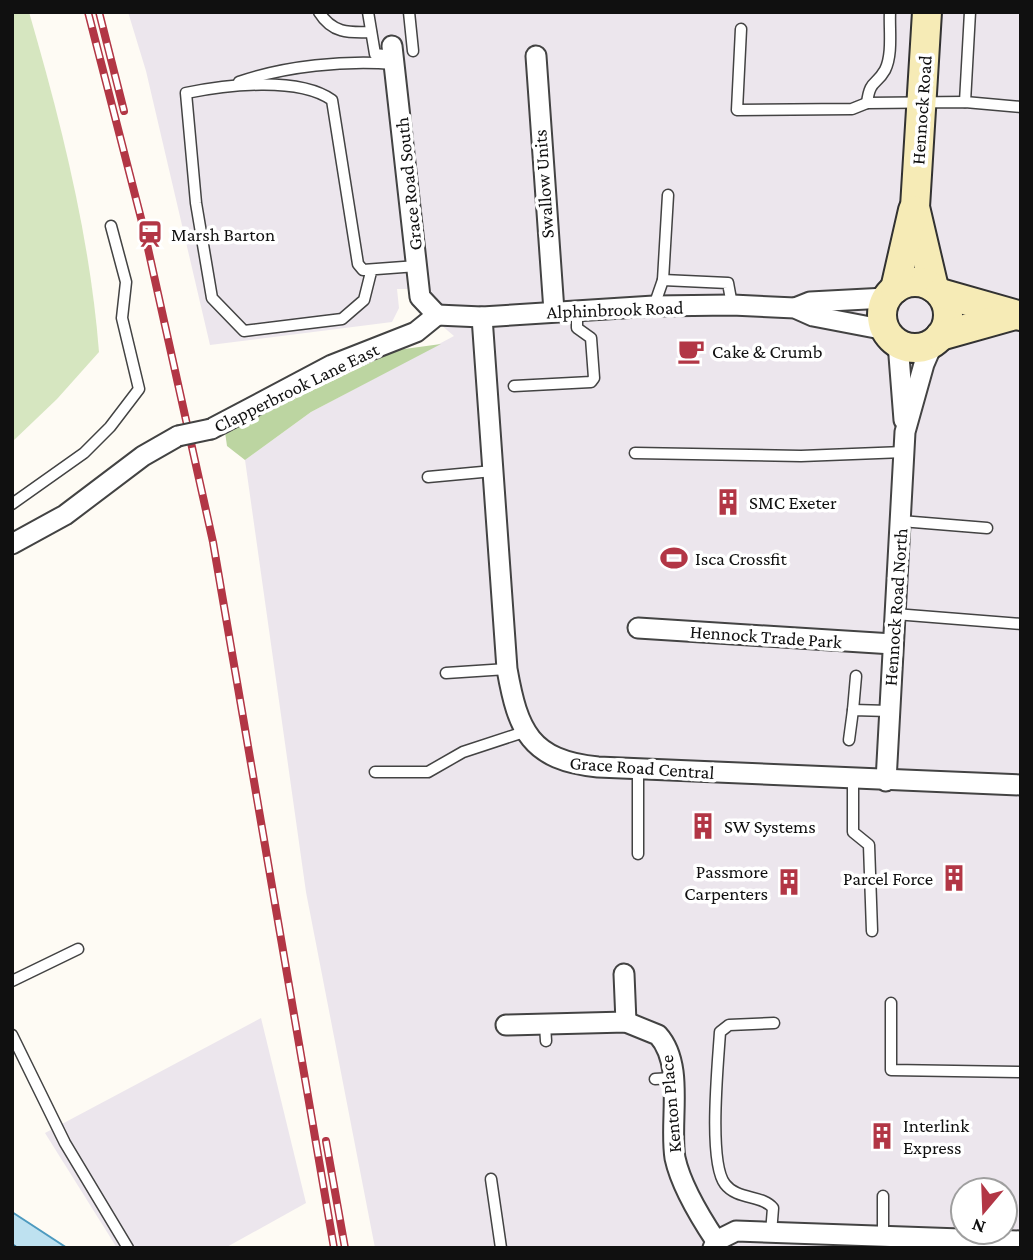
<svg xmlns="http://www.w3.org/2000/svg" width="1033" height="1260" font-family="'Crimson Pro',serif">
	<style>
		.industrial { fill: #ece6ed; fill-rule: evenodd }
		.green { fill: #d6e6c0 }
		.forest { fill: #bcd5a1 }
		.water { fill: #bee1f0; stroke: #4d9abf; stroke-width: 2 }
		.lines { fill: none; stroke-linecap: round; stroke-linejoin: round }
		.ferry { stroke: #266d95; stroke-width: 2; stroke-dasharray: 9 7; stroke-linecap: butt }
		.service-casing { stroke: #434343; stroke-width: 13 }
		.minor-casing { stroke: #434343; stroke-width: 23 }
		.secondary-casing { stroke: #323232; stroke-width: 32 }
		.service { stroke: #fff; stroke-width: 10 }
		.minor { stroke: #fff; stroke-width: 19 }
		.secondary { stroke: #f6ebb6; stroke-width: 28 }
		.rail-casing { stroke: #b23645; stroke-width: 8 }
		.rail { stroke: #fff; stroke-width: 5; stroke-dasharray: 16; stroke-linecap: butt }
		.minor-bridge-casing { stroke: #434343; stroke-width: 23; stroke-linecap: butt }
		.minor-bridge { stroke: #fff; stroke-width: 19 }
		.labels { text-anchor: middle; stroke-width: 7; stroke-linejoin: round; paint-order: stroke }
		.street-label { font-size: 19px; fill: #101010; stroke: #fff }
		.poi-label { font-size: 19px; fill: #101010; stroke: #fff; text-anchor: start }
	</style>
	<rect width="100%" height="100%" fill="#fefbf4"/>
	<!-- industrial -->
	<g class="industrial">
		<path d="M128,12H1021V1248H375L306,892L245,460L311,412L454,336L414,302L410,289H397L399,308L392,322L210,345L146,71ZM963,1190H1005V1232H963Z"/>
		<path d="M261,1018L306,1203L225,1248H117L45,1133Z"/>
	</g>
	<!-- green -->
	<path class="green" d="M12,12H29C61,122 90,237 99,352L57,399L12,442Z"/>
	<!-- forest -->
	<path class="forest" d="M441,344L311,412L245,460L227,446L225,432L397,350Z"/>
	<!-- water -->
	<path class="water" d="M12,1212L67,1248H12Z"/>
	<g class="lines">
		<!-- ferry -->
		<path class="ferry" d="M12,1244L18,1248"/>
		<defs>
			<g id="service">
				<path d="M319,12C332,33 348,33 371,32"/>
				<path d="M368,12L375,54L393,56"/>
				<path d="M409,12L413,51"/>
				<path d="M890,12C889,29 893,54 885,70C876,86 870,79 867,103L965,102L1021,107"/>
				<path d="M741,29L737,110L852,109L867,103"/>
				<path d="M239,82C285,66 345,60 394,64"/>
				<path d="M965,102L970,12"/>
				<path d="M371,272L364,300L342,319L244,331L212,298L196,203L186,93C226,85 298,76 332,100L358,264L363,270L417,266"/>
				<path d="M663,280L668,195"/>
				<path d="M654,306L663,280L728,283L732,305"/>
				<path d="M514,386L591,382L594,378L591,338L577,328V311"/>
				<path d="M635,453L801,456L904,452"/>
				<path d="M428,477L493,471"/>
				<path d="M12,504L84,453L110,427L139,389L122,318L126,282L111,226"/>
				<path d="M901,521L987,528"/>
				<path d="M895,614L1021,624"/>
				<path d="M446,673L507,669"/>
				<path d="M853,710L856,676"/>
				<path d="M849,740L853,710L889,711"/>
				<path d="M638,770V854"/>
				<path d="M375,772H428L463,752L524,732"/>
				<path d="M853,780V832L869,845L872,931"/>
				<path d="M12,981L78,949"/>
				<path d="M891,1003V1070L1021,1072"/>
				<path d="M545,1025L546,1041"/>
				<path d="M12,1035L65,1143L128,1248"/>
				<path d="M655,1079L672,1078"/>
				<path d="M491,1179L501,1248"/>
				<path d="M771,1233L773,1208C763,1195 737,1200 725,1184C708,1162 718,1064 720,1032L729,1025L774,1023"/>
				<path d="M883,1237V1196"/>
			</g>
			<g id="minor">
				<path d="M392,46L420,297L437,315"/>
				<path d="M536,56L554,311"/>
				<path d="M795,308L810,302L886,298"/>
				<path d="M437,315L482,317L654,306L732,305L795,308L813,316L886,330"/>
				<path d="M482,317L507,669C518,731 530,760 598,767L1021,785"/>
				<path d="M898,343L904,420"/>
				<path d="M211,429L332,365L416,332L437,315"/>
				<path d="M12,544L65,515L143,456L178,436"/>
				<path d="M638,628L893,644"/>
				<path d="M886,781L905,432L924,364L934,341"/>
				<path d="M624,974L626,1022"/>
				<path d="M506,1025L626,1022L658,1035C685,1065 669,1121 675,1158C681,1186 700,1217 716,1241"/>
				<path d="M713,1248L716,1241L736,1231L1021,1241"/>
			</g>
			<g id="secondary">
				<path d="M927,12L915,207L934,288"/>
				<circle cx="915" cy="315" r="33"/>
				<path d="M895,289L913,210"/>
				<path d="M940,293L1021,316"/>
				<path d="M940,336L1015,315"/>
			</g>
		</defs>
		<!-- service casing -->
		<use href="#service" class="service-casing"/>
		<!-- minor casing -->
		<use href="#minor" class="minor-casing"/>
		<!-- secondary casing -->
		<use href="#secondary" class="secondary-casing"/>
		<!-- service -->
		<use href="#service" class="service"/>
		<!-- minor -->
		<use href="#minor" class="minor"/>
		<!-- secondary -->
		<use href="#secondary" class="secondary"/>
		<defs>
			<g id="rail">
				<path d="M88,12L143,226L213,542L334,1248"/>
				<path d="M99,12L124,111"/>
				<path d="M326,1141L345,1248"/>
			</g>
		</defs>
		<!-- rail casing -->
		<use href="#rail" class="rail-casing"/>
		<!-- rail -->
		<use href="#rail" class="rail"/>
		<defs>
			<path id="minor-bridge" d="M178,436L211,429"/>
		</defs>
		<!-- minor-bridge casing -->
		<use href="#minor-bridge" class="minor-bridge-casing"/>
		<!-- minor-bridge -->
		<use href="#minor-bridge" class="minor-bridge"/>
	</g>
	<!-- icons -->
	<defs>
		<symbol id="station-bare" viewBox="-9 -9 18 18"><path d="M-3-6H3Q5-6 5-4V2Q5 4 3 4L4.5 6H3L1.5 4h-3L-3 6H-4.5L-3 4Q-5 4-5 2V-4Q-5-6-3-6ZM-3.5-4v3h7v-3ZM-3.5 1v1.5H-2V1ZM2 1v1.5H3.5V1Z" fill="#b23645" stroke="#fff" stroke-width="2.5" paint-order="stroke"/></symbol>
		<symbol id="cafe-bare" viewBox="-9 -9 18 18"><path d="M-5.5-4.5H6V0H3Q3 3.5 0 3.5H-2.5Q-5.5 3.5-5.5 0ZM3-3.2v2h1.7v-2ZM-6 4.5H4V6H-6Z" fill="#b23645" stroke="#fff" stroke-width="2.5" paint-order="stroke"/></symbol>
		<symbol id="building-bare" viewBox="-9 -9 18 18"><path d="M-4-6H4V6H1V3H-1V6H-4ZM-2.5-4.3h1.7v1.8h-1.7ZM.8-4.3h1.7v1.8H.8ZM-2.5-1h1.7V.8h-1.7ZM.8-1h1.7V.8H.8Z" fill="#b23645" stroke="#fff" stroke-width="2.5" paint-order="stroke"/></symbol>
		<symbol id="stadium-bare" viewBox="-9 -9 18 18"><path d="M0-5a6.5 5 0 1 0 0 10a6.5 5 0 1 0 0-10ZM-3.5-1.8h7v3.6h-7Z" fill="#b23645" stroke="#fff" stroke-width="2.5" paint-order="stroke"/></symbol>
	</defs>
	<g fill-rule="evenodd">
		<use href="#station-bare" x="131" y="215" width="38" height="38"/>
		<use href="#cafe-bare" x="672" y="332" width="38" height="38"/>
		<use href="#building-bare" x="709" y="483" width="38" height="38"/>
		<use href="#stadium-bare" x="655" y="539" width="38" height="38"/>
		<use href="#building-bare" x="684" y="807" width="38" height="38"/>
		<use href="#building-bare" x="935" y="859" width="38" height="38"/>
		<use href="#building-bare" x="770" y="863" width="38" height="38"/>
		<use href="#building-bare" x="863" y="1117" width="38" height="38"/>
	</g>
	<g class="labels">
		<!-- street labels -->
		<g class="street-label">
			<text transform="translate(921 110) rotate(-86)" y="7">Hennock Road</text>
			<text transform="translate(408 184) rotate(-96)" y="7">Grace Road South</text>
			<text transform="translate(543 184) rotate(-94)" y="7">Swallow Units</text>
			<text transform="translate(615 309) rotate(-2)" y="7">Alphinbrook Road</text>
			<text transform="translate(296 387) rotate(-26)" y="7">Clapperbrook Lane East</text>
			<text transform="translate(895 607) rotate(-86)" y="7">Hennock Road North</text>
			<text transform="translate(766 636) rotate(4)" y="7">Hennock Trade Park</text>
			<text transform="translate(642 767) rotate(4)" y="7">Grace Road Central</text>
			<text transform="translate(670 1104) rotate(-95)" y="7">Kenton Place</text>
		</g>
		<!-- poi labels -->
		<g class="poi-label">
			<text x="171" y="241">Marsh Barton</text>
			<text x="712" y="358">Cake &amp; Crumb</text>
			<text x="749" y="509">SMC Exeter</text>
			<text x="695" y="565">Isca Crossfit</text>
			<text x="724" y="833">SW Systems</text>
			<text x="768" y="878" text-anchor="end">Passmore<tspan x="768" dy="22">Carpenters</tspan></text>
			<text x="933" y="885" text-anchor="end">Parcel Force</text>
			<text x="903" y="1132">Interlink<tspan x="903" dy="22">Express</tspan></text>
		</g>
	</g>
	<!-- border -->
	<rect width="1033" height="1260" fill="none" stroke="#101010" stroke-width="28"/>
	<!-- north arrow -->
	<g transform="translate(984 1211) rotate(199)"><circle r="33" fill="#ffffff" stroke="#9f9f9f" stroke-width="2"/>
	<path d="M0-5L12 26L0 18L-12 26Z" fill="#b23645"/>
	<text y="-10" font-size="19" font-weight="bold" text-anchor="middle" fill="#101010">N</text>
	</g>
</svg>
